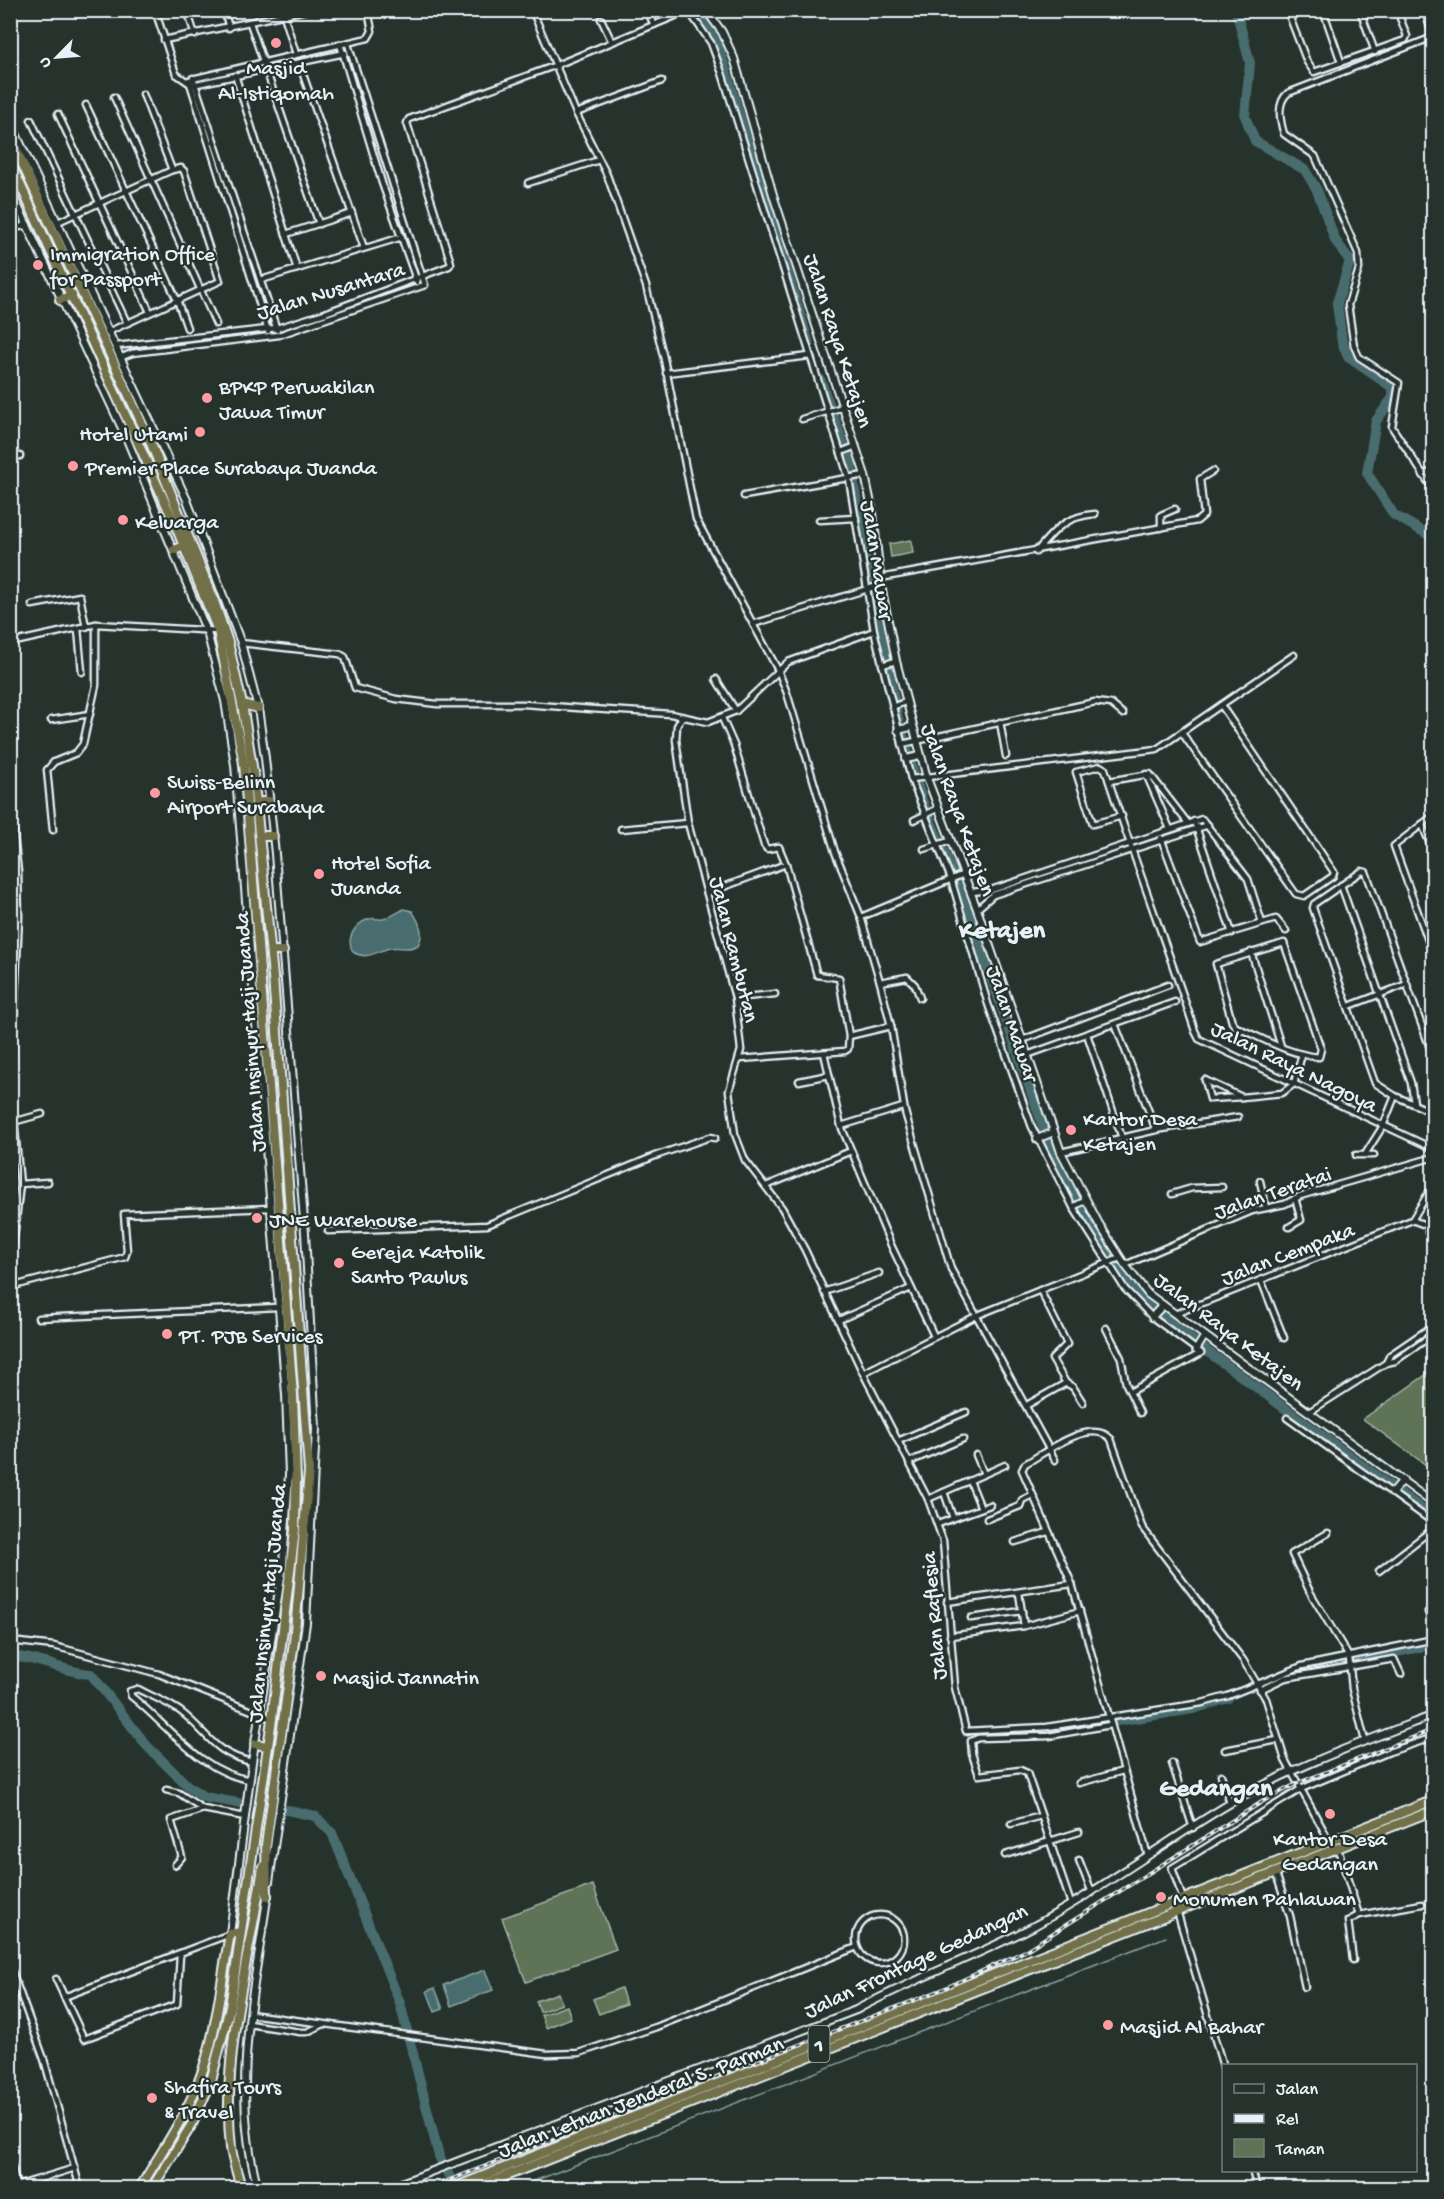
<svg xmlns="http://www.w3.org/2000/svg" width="1444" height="2199" font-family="'Gochi Hand',sans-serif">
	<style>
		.green { fill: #5f7356; stroke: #a4b2a7; stroke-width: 1.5 }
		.water { fill: #496d6e; stroke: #89a2a5; stroke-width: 1.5 }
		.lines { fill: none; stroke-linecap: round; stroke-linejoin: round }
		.stream { stroke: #89a2a5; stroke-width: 1.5 }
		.river { stroke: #496d6e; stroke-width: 10 }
		.minor-casing { stroke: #e8f1f8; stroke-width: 9 }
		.tertiary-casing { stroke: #e8f1f8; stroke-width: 10 }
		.trunk-casing { stroke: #e8f1f8; stroke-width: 12 }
		.minor { stroke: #26332d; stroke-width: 4.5 }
		.tertiary { stroke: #26332d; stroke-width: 6 }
		.trunk { stroke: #71704a; stroke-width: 8 }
		.rail-casing { stroke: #e8f1f8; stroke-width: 4 }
		.rail { stroke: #26332d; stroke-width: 1.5; stroke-dasharray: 4.5; stroke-linecap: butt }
		.poi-dot { fill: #ff9aa2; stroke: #26332d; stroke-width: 2 }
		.labels { text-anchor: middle; stroke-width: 4.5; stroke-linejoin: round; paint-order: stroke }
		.shield { fill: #26332d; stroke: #aeb8bb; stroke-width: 1.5 }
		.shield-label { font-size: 21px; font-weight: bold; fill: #e8f1f8 }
		.poi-label { font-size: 22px; fill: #e8f1f8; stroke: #26332d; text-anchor: start }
		.street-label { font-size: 22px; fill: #e8f1f8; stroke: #26332d }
		.quarter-label { font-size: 26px; font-weight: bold; fill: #e8f1f8; stroke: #26332d }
	</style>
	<rect width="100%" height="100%" fill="#26332d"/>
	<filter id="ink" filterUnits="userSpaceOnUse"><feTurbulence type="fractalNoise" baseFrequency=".0167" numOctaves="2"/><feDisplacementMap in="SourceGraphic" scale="12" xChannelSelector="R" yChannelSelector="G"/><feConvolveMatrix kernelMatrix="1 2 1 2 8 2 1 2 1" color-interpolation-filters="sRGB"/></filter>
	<g filter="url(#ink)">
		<!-- green -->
		<g class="green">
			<path d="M911,540L913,553L891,557L889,544Z"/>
			<path d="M1433,1370V1470L1363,1419Z"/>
			<path d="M593,1885L616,1949L526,1982L502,1918Z"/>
			<path d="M621,1988L626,2004L599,2014L593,1999Z"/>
			<path d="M558,1993L562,2004L540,2012L536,2001Z"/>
			<path d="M567,2006L571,2018L546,2028L541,2015Z"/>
		</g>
		<!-- water -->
		<g class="water">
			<path d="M404,909L412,911C419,921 425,934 418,945C407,951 401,946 390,948C376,951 368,961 353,952C345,938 355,924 369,919C374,917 378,920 383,919C390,918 398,912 404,909Z"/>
			<path d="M485,1970L493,1990L451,2006L444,1985Z"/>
			<path d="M435,1988L443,2009L435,2012L427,1991Z"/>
		</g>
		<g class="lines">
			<!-- stream -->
			<path class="stream" d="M516,2188L1166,1937"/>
			<!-- river -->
			<g class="river">
				<path d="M697,10L719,48L809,344"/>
				<path d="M1236,10L1250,63L1245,116L1255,141L1305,170L1317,190L1335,240L1350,261L1337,303L1342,342L1348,357L1392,387L1394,396L1376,421L1367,473L1394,515L1434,538"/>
				<path d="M820,379L851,465L865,555L899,723L923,803L964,900L1053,1154L1077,1198L1134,1288L1192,1340L1434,1518"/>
				<path d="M10,1657C37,1656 63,1672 91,1674L147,1746L189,1787L204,1797L238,1803"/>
				<path d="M1278,1677L1434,1644"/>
				<path d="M1034,1734L1193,1709L1228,1698"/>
				<path d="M287,1810L315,1816L332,1833L400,2003L439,2156L455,2188"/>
			</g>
			<defs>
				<g id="minor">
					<path d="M155,10L176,74L192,85L345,53"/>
					<path d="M187,10L195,35"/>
					<path d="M224,10L229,28"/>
					<path d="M532,10L576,113L607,175L646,286L664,359L696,519L778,670L787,693L835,852L861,917L880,982L891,1026L905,1112L951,1269L1055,1460"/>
					<path d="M647,10L654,25"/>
					<path d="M688,10L711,43L722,73L849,479L874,631L911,779L951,879L988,1004L1032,1127L1073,1207L1125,1289L1152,1317L1201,1353L1130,1392"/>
					<path d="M1287,10L1307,62L1314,72L1405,40L1407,36L1397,10"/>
					<path d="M1323,10L1341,62"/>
					<path d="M1360,10L1375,52"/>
					<path d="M1425,10L1432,35L1428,39L1288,93C1276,103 1280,121 1284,134L1315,156L1358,253L1359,269L1348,305L1354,346L1359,357L1399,383L1392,427L1434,491"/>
					<path d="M284,15L296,54"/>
					<path d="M601,19L612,42"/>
					<path d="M250,23L319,224"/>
					<path d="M164,40L306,10"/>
					<path d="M340,44L382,183L417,282"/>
					<path d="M299,63L364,248"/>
					<path d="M235,75L297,269"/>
					<path d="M193,78L277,330"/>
					<path d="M192,79L368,38L372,31L368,10"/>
					<path d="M189,80L268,331"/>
					<path d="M143,94L172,170"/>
					<path d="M114,97L216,324"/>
					<path d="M86,105L177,300L187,328"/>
					<path d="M576,113L662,81"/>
					<path d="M58,114L150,312"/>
					<path d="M31,120L127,323"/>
					<path d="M528,183L599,160"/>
					<path d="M58,222L172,170L181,168L184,171L220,281L110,331"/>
					<path d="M10,229L28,225"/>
					<path d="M286,234L352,213"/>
					<path d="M261,280L402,237"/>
					<path d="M116,346L277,328L325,313L449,266L451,263L407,123L409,119L554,66L690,10"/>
					<path d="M122,357L132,353L279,335L425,285L348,44"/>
					<path d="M666,373L810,356"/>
					<path d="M802,419L843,407"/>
					<path d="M841,452L856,446"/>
					<path d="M10,458L20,456"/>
					<path d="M1423,475L1434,470"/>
					<path d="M744,496L865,475"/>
					<path d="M819,520L856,518"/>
					<path d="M1161,528V515L1175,509"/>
					<path d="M1036,552C1054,530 1066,516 1095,514"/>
					<path d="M880,578L1197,521L1204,515L1200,479L1213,471"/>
					<path d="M32,605L80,596L86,627"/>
					<path d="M753,624L881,585"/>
					<path d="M78,629L82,672"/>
					<path d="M10,643L96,624L218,631"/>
					<path d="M241,643L340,654L345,657L355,688L396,699L437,704H524L591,709L671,714L708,722L736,711L788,662L874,631"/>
					<path d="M882,665L896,661"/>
					<path d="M716,679L736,711"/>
					<path d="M892,707L905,702"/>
					<path d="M682,717L677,726L676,740L688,823L735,998L741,1050L729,1091L735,1134L745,1160L782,1208L805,1250L863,1373L928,1499L943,1541L955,1687L966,1731L1047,1727L1202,1703L1228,1696L1302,1666L1434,1639"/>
					<path d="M722,718L734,745L764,845L767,849L779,847L786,864L817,975L839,978L849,1036L848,1049L845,1051L740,1059"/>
					<path d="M51,720L90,714"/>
					<path d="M1000,722L1006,756"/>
					<path d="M1182,733L1296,894L1304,896L1333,876L1334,872L1221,705"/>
					<path d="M902,744L1095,702L1111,704L1123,714"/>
					<path d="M1146,774L1170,829"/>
					<path d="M911,779L1157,749L1294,655"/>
					<path d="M1109,781L1150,774L1187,822"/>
					<path d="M10,800L18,872L19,917L11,1087L20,1184L10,1274"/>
					<path d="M1434,815L1394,846L1434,957"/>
					<path d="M1122,816L1093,824L1076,772L1100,766L1105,769C1133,857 1166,943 1195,1031L1199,1039L1434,1149"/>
					<path d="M914,820L937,809"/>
					<path d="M1194,821L1232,933"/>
					<path d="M1422,824L1434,854"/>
					<path d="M621,829L688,823"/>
					<path d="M53,830L47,770L54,762L76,753L83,744L96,685V624"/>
					<path d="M1161,838L1200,942L1276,919L1286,931"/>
					<path d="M924,849L950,841"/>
					<path d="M1341,885L1411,1083L1414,1103"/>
					<path d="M971,892L991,890L1202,819L1248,879L1262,923"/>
					<path d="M707,893L786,864"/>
					<path d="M977,909L993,895L1208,825"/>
					<path d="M861,917L964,874"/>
					<path d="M1284,943L1321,1049L1319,1057C1290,1055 1262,1038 1236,1027L1232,1022L1216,964Z"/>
					<path d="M1251,952L1281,1046"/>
					<path d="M880,982L907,977L915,985L920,998"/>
					<path d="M735,998L775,994"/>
					<path d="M1349,1006L1407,984"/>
					<path d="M1115,1024L1156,1130"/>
					<path d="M1087,1034L1122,1138"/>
					<path d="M849,1036L891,1026"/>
					<path d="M1022,1040L1168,985"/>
					<path d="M824,1053L841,1126L891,1245L934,1336"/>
					<path d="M1027,1055L1175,1002"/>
					<path d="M1434,1059L1366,872L1362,871L1314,904L1313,908L1375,1083L1395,1096L1434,1113"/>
					<path d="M1205,1080L1242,1097L1282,1093L1294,1084L1302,1054"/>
					<path d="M1205,1080L1210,1099L1242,1097"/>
					<path d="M799,1081L829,1075"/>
					<path d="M13,1122L42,1114"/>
					<path d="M841,1126L903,1107"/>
					<path d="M1061,1152L1156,1130L1238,1117"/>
					<path d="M1366,1153L1383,1126L1395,1096"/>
					<path d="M1356,1155H1374"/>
					<path d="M1260,1181L1266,1208"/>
					<path d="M20,1184L48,1182"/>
					<path d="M766,1186L851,1151"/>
					<path d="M1172,1194L1192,1188L1222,1187"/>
					<path d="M1073,1207L1086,1200"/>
					<path d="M1434,1213L1428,1232L1434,1244"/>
					<path d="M1412,1220L1434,1184"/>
					<path d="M1412,1220L1428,1226"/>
					<path d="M1289,1227L1301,1220L1295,1198"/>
					<path d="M328,1231L487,1225L655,1156L710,1137L715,1138"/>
					<path d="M1125,1265L1252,1211L1285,1204L1300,1196L1434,1157"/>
					<path d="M1261,1280L1284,1338"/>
					<path d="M10,1287L125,1257L127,1251L124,1214L270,1208"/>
					<path d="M1040,1290L1067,1344L1052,1359L1066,1383L1073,1387L1083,1403"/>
					<path d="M824,1292L879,1273"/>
					<path d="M1175,1314L1412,1220"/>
					<path d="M38,1318L278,1307"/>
					<path d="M839,1320L911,1288"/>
					<path d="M1106,1328L1121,1358L1126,1384L1140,1413"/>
					<path d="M1386,1363L1390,1355L1434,1325"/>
					<path d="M863,1373L978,1315L1120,1258"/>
					<path d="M1027,1405L1066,1383"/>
					<path d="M1309,1412L1386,1363L1395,1361L1434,1334"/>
					<path d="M1287,1418L1434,1523"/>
					<path d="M898,1441L966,1412"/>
					<path d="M976,1455L984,1474"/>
					<path d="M909,1462L963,1439"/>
					<path d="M970,1481L981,1508"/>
					<path d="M944,1492L953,1518"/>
					<path d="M928,1499L1005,1465"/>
					<path d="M987,1519L1020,1506L1022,1500L1032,1495"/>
					<path d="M938,1524L990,1505"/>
					<path d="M1328,1533L1292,1554L1310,1592L1349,1657L1352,1689L1365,1741"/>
					<path d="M1015,1542L1048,1532"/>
					<path d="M1379,1571L1434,1528"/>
					<path d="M947,1602L1072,1584"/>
					<path d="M1434,1607L1428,1612L1434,1627"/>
					<path d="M971,1618L1022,1611"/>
					<path d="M1024,1626L1080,1611"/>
					<path d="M950,1636L1024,1626L1019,1593"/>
					<path d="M10,1641L54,1646L159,1674L272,1719"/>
					<path d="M1260,1690L1285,1678L1394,1659L1401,1674"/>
					<path d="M1225,1750L1278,1740"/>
					<path d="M1172,1763L1193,1828"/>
					<path d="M1221,1775L1230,1803"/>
					<path d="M250,1780C200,1772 169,1726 131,1696L130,1691L138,1689C151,1696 167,1702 180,1711C208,1732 212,1753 252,1762"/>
					<path d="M1079,1783L1123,1771"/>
					<path d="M166,1790L179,1793L203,1809L245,1817"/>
					<path d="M1011,1824L1041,1816"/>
					<path d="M1338,1849L1359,1915L1422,1904"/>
					<path d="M1005,1855L1079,1832"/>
					<path d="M1148,1856L1072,1584L1022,1470L1025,1464C1045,1453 1090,1417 1111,1439L1142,1527L1243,1660L1266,1699L1285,1760L1330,1842"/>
					<path d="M1079,1860L1092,1893"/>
					<path d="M175,1865L182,1857L171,1820L203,1809"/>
					<path d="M1276,1874L1290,1916L1305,1987"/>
					<path d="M1183,1899L1172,1868L1301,1789L1389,1752L1434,1737"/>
					<path d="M1071,1904L1027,1773L1020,1770L979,1775L972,1754L971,1741L978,1738L1049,1736L1110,1725"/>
					<path d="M1175,1904L1224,2070"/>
					<circle cx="880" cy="1939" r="24"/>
					<path d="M1353,1960L1348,1921L1359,1915"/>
					<path d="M10,1966L44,2059L80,2188"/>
					<path d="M56,1979L84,2039L177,2004L180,1955"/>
					<path d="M64,1997L230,1934"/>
					<path d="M250,2014L547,2054L579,2053L656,2027L857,1947"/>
					<path d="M249,2024L300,2032H307L322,2025"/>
					<path d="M10,2158L17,2187"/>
					<path d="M1252,2170L1257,2188"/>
					<path d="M10,2188L75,2168"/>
				</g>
				<g id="tertiary">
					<path d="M706,10L722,32L734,58L774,198L865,475L873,513L881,585L896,661L927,778L977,909L1061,1152L1099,1224L1125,1265L1148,1294L1434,1504"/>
					<path d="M10,121L187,500L241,643L258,708L265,758L275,854L305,1233L316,1429L306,1623L269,1882"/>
					<path d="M10,189L126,437L207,632L225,701L235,765L286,1395L289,1474L283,1564L252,1762L230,1934"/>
					<path d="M898,730L911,727"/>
					<path d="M906,759L920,756"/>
					<path d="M1037,1139L1054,1132"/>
					<path d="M1152,1317L1163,1305"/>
					<path d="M1196,1350L1204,1337"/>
					<path d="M1392,1493L1403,1480"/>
					<path d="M258,2188C230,2090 254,1991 268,1892"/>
					<path d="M388,2188L856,2010C913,1979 975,1957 1032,1927C1101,1890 1163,1843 1229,1804C1289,1768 1368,1740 1434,1715"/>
				</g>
				<g id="trunk">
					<path d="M10,137L150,441L214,601L228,642L242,704L253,772L273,977L309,1471L294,1642L266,1845L267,1896"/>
					<path d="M10,162L175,524L218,631L244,764L293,1395L296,1480L295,1530L272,1719L230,2007L211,2081L192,2124L152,2188"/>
					<path d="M60,300L72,295"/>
					<path d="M186,528L196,523"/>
					<path d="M174,550L185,546"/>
					<path d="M242,704L258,708"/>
					<path d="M256,803L269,801"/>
					<path d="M260,836H273"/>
					<path d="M271,951H283"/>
					<path d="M255,1744L268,1746"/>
					<path d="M140,2188C165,2146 194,2105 207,2057C219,2017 222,1975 230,1934L241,1932"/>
					<path d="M241,2188C238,2175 233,2162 231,2148C221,2056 249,1958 263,1867"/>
					<path d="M453,2188L1434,1800"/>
					<path d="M475,2188L1434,1810"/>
				</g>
			</defs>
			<!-- minor casing -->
			<use href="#minor" class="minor-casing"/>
			<!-- tertiary casing -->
			<use href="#tertiary" class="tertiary-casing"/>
			<!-- trunk casing -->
			<use href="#trunk" class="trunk-casing"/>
			<!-- minor -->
			<use href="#minor" class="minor"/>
			<!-- tertiary -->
			<use href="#tertiary" class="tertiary"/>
			<!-- trunk -->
			<use href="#trunk" class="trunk"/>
			<defs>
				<path id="rail" d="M429,2188L941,1990L1023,1952L1265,1800L1298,1783L1434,1729"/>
			</defs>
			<!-- rail casing -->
			<use href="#rail" class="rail-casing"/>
			<!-- rail -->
			<use href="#rail" class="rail"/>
		</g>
	</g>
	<!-- markers -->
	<g class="poi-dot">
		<circle cx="276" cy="43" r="6"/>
		<circle cx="38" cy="265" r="6"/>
		<circle cx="207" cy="398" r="6"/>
		<circle cx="200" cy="432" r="6"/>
		<circle cx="73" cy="466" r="6"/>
		<circle cx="123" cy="520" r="6"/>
		<circle cx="155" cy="793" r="6"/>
		<circle cx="319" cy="874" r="6"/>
		<circle cx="1071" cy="1130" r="6"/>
		<circle cx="257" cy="1218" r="6"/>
		<circle cx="339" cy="1263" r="6"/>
		<circle cx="167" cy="1334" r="6"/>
		<circle cx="321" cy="1676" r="6"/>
		<circle cx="1330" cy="1814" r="6"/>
		<circle cx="1161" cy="1897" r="6"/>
		<circle cx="1108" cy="2025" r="6"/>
		<circle cx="152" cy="2098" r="6"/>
	</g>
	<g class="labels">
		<!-- shield labels -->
		<rect class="shield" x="808.5" y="2026" width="21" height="36" rx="4.5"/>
		<g class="shield-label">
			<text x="819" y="2051">1</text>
		</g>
		<!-- poi labels -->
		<g class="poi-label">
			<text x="276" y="74" text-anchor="middle">Masjid<tspan x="276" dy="25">Al-Istiqomah</tspan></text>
			<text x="50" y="260">Immigration Office<tspan x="50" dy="25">for Passport</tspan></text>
			<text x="219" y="393">BPKP Perwakilan<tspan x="219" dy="25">Jawa Timur</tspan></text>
			<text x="188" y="440" text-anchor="end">Hotel Utami</text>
			<text x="85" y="474">Premier Place Surabaya Juanda</text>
			<text x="135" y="528">Keluarga</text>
			<text x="167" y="788">Swiss-Belinn<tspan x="167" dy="25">Airport Surabaya</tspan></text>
			<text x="331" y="869">Hotel Sofia<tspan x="331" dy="25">Juanda</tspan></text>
			<text x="1083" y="1125">Kantor Desa<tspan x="1083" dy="25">Ketajen</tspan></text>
			<text x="269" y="1226">JNE Warehouse</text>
			<text x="351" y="1258">Gereja Katolik<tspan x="351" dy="25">Santo Paulus</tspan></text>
			<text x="179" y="1342">PT. PJB Services</text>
			<text x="333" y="1684">Masjid Jannatin</text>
			<text x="1330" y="1845" text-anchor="middle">Kantor Desa<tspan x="1330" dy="25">Gedangan</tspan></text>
			<text x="1173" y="1905">Monumen Pahlawan</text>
			<text x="1120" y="2033">Masjid Al Bahar</text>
			<text x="164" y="2093">Shafira Tours<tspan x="164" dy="25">&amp; Travel</tspan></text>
		</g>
		<!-- street labels -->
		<g class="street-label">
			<text transform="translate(330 289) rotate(-17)" y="8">Jalan Nusantara</text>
			<text transform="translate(840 340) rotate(72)" y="8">Jalan Raya Ketajen</text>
			<text transform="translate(879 560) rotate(81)" y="8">Jalan Mawar</text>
			<text transform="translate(960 809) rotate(70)" y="8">Jalan Raya Ketajen</text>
			<text transform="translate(736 949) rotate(76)" y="8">Jalan Rambutan</text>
			<text transform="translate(1014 1023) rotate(71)" y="8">Jalan Mawar</text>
			<text transform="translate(248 1032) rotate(-94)" y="8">Jalan Insinyur Haji Juanda</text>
			<text transform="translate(1295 1065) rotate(26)" y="8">Jalan Raya Nagoya</text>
			<text transform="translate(1272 1191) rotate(-19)" y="8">Jalan Teratai</text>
			<text transform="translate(1287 1252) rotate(-21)" y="8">Jalan Cempaka</text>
			<text transform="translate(1230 1330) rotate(37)" y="8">Jalan Raya Ketajen</text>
			<text transform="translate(265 1603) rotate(-84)" y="8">Jalan Insinyur Haji Juanda</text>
			<text transform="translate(932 1616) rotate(-95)" y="8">Jalan Raflesia</text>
			<text transform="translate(915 1959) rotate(-25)" y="8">Jalan Frontage Gedangan</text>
			<text transform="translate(640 2095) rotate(-21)" y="8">Jalan Letnan Jenderal S. Parman</text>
		</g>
		<!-- quarter labels -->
		<g class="quarter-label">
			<text x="1002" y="937">Ketajen</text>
			<text x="1216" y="1795">Gedangan</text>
		</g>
	</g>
	<!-- margin -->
	<rect width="1444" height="2199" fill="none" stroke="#26332d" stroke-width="36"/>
	<rect x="18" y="18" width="1408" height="2163" fill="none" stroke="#e8f1f8" stroke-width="2" filter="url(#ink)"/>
	<!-- legend -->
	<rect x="1222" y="2064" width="195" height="108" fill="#26332d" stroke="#747f7e" stroke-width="1.5"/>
	<rect x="1234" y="2084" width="30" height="9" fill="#26332d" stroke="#747f7e" stroke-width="1.5"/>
	<text x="1276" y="2094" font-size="18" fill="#e8f1f8">Jalan</text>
	<rect x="1234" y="2114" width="30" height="9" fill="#e8f1f8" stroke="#747f7e" stroke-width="1.5"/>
	<text x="1276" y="2124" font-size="18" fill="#e8f1f8">Rel</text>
	<rect x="1234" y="2139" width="30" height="18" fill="#5f7356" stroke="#747f7e" stroke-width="1.5"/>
	<text x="1276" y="2154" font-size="18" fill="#e8f1f8">Taman</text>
	<!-- north arrow -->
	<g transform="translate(57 57) rotate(245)" stroke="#26332d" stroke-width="4.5" paint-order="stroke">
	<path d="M0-4.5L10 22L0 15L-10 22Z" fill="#e8f1f8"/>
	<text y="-9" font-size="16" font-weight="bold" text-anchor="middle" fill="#e8f1f8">U</text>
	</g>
</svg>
